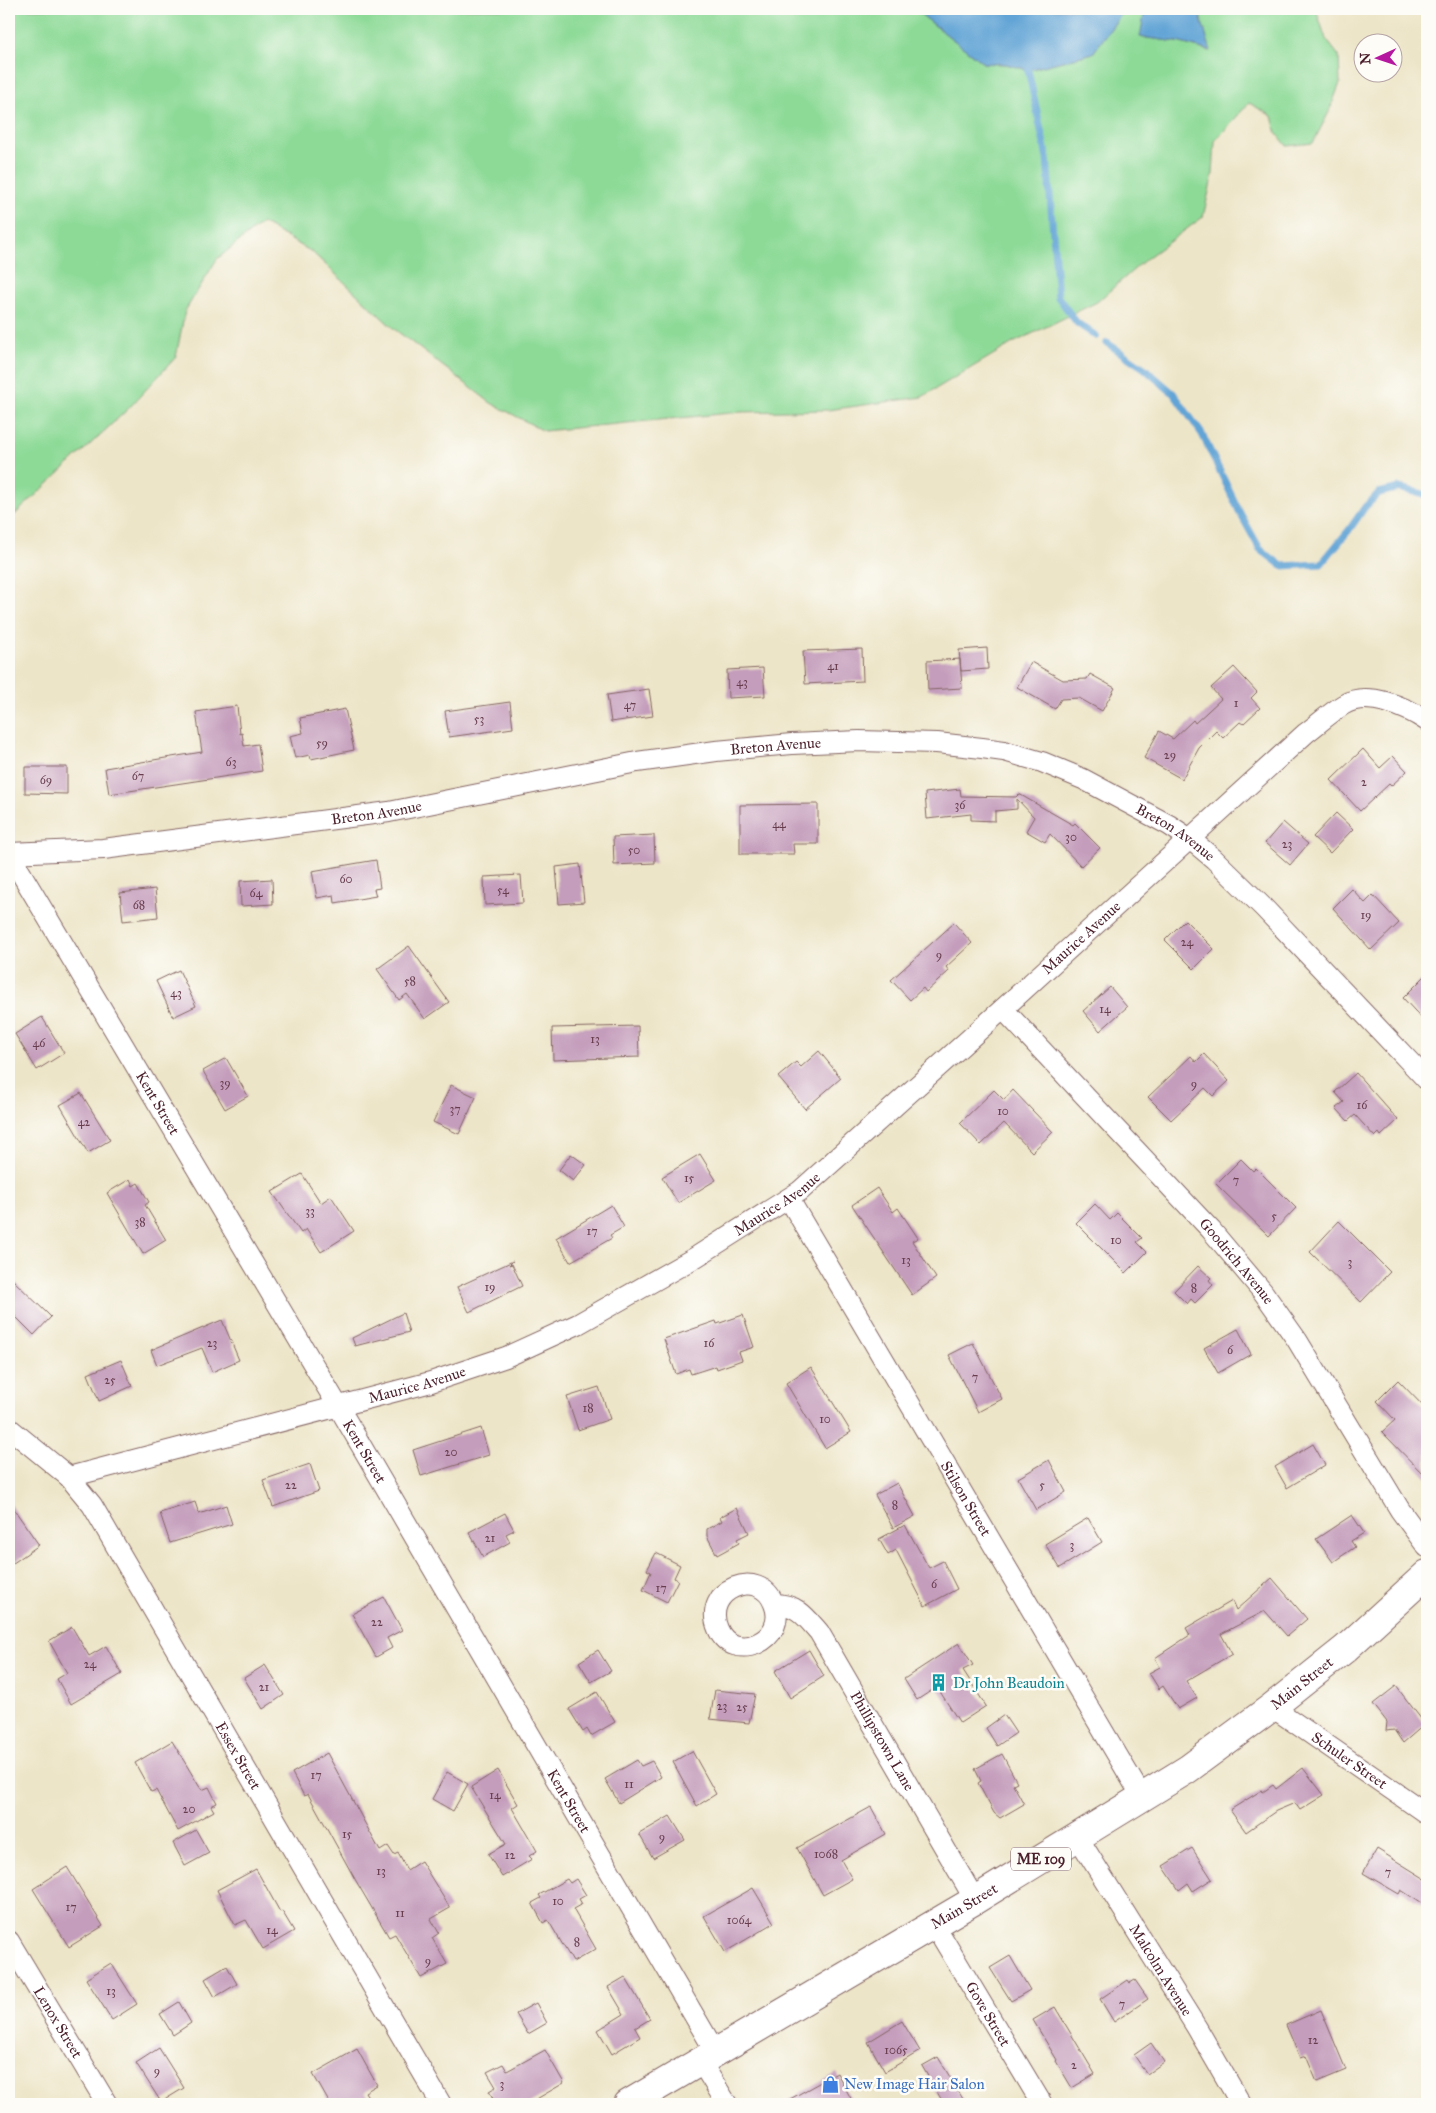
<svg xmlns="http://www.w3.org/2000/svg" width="1436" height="2113" font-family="'IM FELL Great Primer',serif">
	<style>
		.green { fill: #8dda97; stroke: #6c7c61 }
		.water { fill: #62a4d6; stroke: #566280 }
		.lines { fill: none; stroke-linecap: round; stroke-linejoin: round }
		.stream { stroke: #62a4d6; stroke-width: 7 }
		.building { fill: #c49dbc }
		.street-casing { stroke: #836462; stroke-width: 22 }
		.highway-casing { stroke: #836462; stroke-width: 30 }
		.street { stroke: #fff; stroke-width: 20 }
		.highway { stroke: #fff; stroke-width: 28 }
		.labels { text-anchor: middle; stroke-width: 5; stroke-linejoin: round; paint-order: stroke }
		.number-label { font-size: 12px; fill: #683e4f }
		.shield { fill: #fdfcf7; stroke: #806168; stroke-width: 1 }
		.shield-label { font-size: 14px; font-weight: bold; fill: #4a1f2b }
		.street-label { font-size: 15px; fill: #4a1f2b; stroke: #fdfcf7 }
		.culture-label { font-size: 15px; fill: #0d838f; stroke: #fdfcf7; text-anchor: start }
		.shop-label { font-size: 15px; fill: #366cbe; stroke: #fdfcf7; text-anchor: start }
	</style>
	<rect width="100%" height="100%" fill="#fdfcf7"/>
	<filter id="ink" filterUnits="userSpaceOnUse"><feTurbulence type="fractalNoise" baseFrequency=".02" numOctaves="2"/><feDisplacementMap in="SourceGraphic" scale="10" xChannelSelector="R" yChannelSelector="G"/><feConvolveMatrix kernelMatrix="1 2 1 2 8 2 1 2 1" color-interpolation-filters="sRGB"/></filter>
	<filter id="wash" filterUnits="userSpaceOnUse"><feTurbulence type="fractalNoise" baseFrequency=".0096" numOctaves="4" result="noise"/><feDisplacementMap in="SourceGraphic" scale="20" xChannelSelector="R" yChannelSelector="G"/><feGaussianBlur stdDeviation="1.12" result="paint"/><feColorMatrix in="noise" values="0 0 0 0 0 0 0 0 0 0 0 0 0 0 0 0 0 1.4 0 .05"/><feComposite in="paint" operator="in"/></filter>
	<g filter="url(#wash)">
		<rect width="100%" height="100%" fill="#ede5c8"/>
		<!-- green -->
		<path class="green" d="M9,9H914L983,63L1006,64L1028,70L1093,53L1125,9H1145L1141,37L1177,42L1210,51L1198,9H1316L1326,39L1339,56L1340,83L1329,112L1313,143L1287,146L1276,132L1272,116L1249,103L1215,141L1213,174L1203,217L1147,258L1097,302L1013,343L922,397L828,410L741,412L544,431L491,403L393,328L312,252L262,223L217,259L185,311L176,357L128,409L9,520Z"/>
		<!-- water -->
		<g class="water">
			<path d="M914,9H1125L1093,53L1028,70L1006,64L983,63Z"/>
			<path d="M1145,9H1198L1211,51L1177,42L1140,37Z"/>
		</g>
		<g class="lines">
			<!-- stream -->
			<g class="stream">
				<path d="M1030,61L1028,70L1047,158L1058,297L1077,323L1096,336"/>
				<path d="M1107,343L1144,368L1174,394L1202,434L1240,513L1260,549L1282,566L1321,564L1349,530L1365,507L1379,493L1399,488L1427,495"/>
			</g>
		</g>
		<g id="blocks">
			<!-- building -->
			<g class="building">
				<path d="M987,648L988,669L961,671L959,650Z"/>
				<path d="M862,649L863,681L805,684L803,651Z"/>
				<path d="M960,659L962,688L928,690L927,661Z"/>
				<path d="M1031,662L1063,680L1087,679L1090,674L1115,688L1102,711L1079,698L1061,699L1055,709L1017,687Z"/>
				<path d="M1234,667L1257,692L1251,698L1260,708L1243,724L1240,722L1223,738L1216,731L1199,748L1182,779L1144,758L1159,731L1173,739L1193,720L1195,723L1221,699L1211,688Z"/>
				<path d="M763,668L765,696L728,698L727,670Z"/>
				<path d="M649,689L653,716L611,722L607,695Z"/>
				<path d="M510,702L513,728L449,737L445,711Z"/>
				<path d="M237,706L240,734L242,733L244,746L258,744L262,771L109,794L105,768L202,752L196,712Z"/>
				<path d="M345,709L354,750L311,759L310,755L295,758L290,736L303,733L300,718Z"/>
				<path d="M1363,749L1380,768L1393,756L1407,771L1391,786L1389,784L1360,811L1331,780Z"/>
				<path d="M25,767H67V794L25,793Z"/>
				<path d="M960,789L961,796L1016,797L1019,794L1073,825L1075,823L1100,848L1081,866L1050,834L1045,842L1026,831L1034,817L1017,799V809L995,811V821L971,820V814L927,819L925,793Z"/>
				<path d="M818,804V844H793L794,854H740V805Z"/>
				<path d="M1336,813L1353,829L1330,853L1313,837Z"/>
				<path d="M1283,822L1308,844L1290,865L1265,843Z"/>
				<path d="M654,835L655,863L614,865L613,837Z"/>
				<path d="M376,860L380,888L374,889L376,896L335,903L334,895L317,898L312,871Z"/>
				<path d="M580,864L584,902L559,904L556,867Z"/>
				<path d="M521,875L523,903L485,905L484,877Z"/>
				<path d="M272,879L273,904L241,906L240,881Z"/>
				<path d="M155,889L158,917L123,921L120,893Z"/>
				<path d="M1352,889L1365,903L1373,895L1399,923L1371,950L1333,908Z"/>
				<path d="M1185,920L1214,949L1194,969L1165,940Z"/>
				<path d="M954,923L972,943L946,967L949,971L926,992L923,988L910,1000L891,980Z"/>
				<path d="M409,946L449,1002L425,1019L407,994L399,1000L377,969Z"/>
				<path d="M179,970L196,1006L173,1017L156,981Z"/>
				<path d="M1427,974V1024L1403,998Z"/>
				<path d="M1110,987L1127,1007L1100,1031L1083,1011Z"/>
				<path d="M42,1017L64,1053L37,1070L15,1034Z"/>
				<path d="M638,1026L639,1057L553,1060L552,1028Z"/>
				<path d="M819,1051L841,1078L805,1109L778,1077L796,1062L801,1067Z"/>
				<path d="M1204,1054L1229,1081L1213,1096L1205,1088L1171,1120L1148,1097L1191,1056L1196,1062Z"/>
				<path d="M226,1058L248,1096L225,1109L203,1071Z"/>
				<path d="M1356,1073L1398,1120L1381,1136L1379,1133L1375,1137L1355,1115L1348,1121L1336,1108L1344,1102L1335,1092Z"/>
				<path d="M451,1085L476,1097L459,1134L433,1122Z"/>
				<path d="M994,1090L1004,1100L1013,1090L1053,1132L1032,1152L1004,1123L981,1145L960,1123Z"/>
				<path d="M81,1093L110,1140L88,1153L60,1105Z"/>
				<path d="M571,1154L586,1165L573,1181L559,1170Z"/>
				<path d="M700,1154L716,1180L678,1203L662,1177Z"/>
				<path d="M1241,1159L1253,1171L1256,1168L1296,1208L1269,1236L1216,1184Z"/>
				<path d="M302,1174L321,1203L331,1196L354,1231L321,1252L306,1229L301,1233L272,1192Z"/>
				<path d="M130,1179L133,1186L138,1183L149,1202L145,1205L166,1240L143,1254L107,1193Z"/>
				<path d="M877,1188L893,1212L898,1208L918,1238L912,1241L936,1278L912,1295L852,1205Z"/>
				<path d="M1095,1204L1110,1220L1117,1213L1142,1238L1137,1242L1147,1252L1126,1273L1076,1223Z"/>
				<path d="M611,1205L624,1227L610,1235L612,1238L570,1262L556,1238Z"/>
				<path d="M1339,1221L1390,1272L1361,1302L1310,1252Z"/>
				<path d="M513,1261L509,1265L512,1264L522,1286L469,1312L457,1287Z"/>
				<path d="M1198,1266L1211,1278L1209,1280L1213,1285L1195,1303L1191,1299L1187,1304L1174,1291Z"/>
				<path d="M9,1276L51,1317L34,1335L9,1310Z"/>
				<path d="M403,1313L409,1332L355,1346L352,1338Z"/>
				<path d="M743,1315L754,1347L739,1352L742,1360L717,1369L716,1366L691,1374L689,1369L676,1374L664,1339L716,1321L717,1324Z"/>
				<path d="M222,1320L239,1360L212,1372L202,1348L157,1365L151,1350Z"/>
				<path d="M1238,1329L1251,1354L1218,1373L1204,1348Z"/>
				<path d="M973,1343L1002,1399L978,1412L949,1355Z"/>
				<path d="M121,1360L132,1386L99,1401L88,1374Z"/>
				<path d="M811,1367L851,1432L825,1448L786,1383Z"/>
				<path d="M1398,1380L1427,1410V1478L1382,1432L1395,1420L1377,1401Z"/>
				<path d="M599,1387L610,1419L578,1430L567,1397Z"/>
				<path d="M481,1428L489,1455L421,1476L413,1450Z"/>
				<path d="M1313,1444L1325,1465L1287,1488L1275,1467Z"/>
				<path d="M1049,1460L1066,1492L1036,1510L1018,1478Z"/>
				<path d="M310,1464L319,1491L273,1507L263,1480Z"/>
				<path d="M897,1483L915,1516L893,1528L875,1495Z"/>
				<path d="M9,1502L39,1545L9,1566Z"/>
				<path d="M195,1502L199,1514L226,1505L232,1524L170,1543L160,1513Z"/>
				<path d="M737,1508L749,1533L737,1539L739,1543L717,1555L707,1536V1529L722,1521L720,1517Z"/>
				<path d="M505,1513L514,1530L506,1534L510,1542L483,1557L469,1532Z"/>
				<path d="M1352,1515L1364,1533L1351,1541L1355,1547L1333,1562L1316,1539Z"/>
				<path d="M1088,1518L1102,1542L1060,1568L1045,1544Z"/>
				<path d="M905,1525L929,1568L943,1561L957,1589L925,1606L896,1550L888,1555L879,1539Z"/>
				<path d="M656,1553L680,1565L674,1578L678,1580L667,1602L643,1590L651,1572L647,1570Z"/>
				<path d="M1272,1578L1307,1619L1287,1636L1265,1611L1221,1634L1232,1654L1186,1681L1197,1698L1178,1709L1163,1686L1159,1689L1149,1673L1160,1667L1155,1658L1190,1635L1186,1628L1232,1601L1236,1610Z"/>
				<path d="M384,1597L402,1630L387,1638L392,1648L376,1657L352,1614Z"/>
				<path d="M72,1627L89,1656L106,1646L122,1674L71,1704L57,1679L67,1673L49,1641Z"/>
				<path d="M959,1643L973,1665L963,1670L986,1706L960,1723L937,1687L917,1700L904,1679Z"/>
				<path d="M598,1650L611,1671L591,1682L579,1662Z"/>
				<path d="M809,1650L824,1676L790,1698L775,1671Z"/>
				<path d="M265,1665L284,1695L263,1709L244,1678Z"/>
				<path d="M1396,1686L1425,1724L1403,1743L1394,1730L1386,1731L1387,1722L1373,1704Z"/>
				<path d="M715,1690L755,1694L749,1723L710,1719Z"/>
				<path d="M597,1692L615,1722L591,1736L587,1729L583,1732L569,1709Z"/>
				<path d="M1004,1715L1016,1733L997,1746L986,1728Z"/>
				<path d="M172,1741L199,1786L202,1790L209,1787L217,1803L211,1806L214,1811L178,1831L156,1790L151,1792L135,1763Z"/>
				<path d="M692,1751L716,1794L697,1806L673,1762Z"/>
				<path d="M327,1753L380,1851L388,1846L394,1855L398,1853L407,1870L421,1861L450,1908L431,1919L439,1933L432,1938L447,1964L421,1978L395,1934L389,1937L356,1881L308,1794L304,1796L292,1773Z"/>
				<path d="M1002,1754L1017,1782L1013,1784L1024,1804L1000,1818L994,1813L978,1783L981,1781L975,1769Z"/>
				<path d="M637,1760L641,1766L652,1761L661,1777L619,1803L605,1779Z"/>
				<path d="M1303,1768L1324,1795L1300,1810L1295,1803L1276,1811L1246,1832L1230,1810L1262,1790L1263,1792L1273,1785L1276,1789Z"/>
				<path d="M498,1770L518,1804L512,1808L537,1851L529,1856L532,1859L502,1877L488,1854L506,1844L471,1787Z"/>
				<path d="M447,1772L468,1784L453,1811L432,1799Z"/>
				<path d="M871,1807L886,1834L841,1860L852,1879L823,1895L797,1848Z"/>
				<path d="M670,1816L685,1840L653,1858L639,1834Z"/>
				<path d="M196,1830L209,1853L185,1866L173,1843Z"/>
				<path d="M1192,1848L1212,1879L1193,1891L1188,1883L1179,1890L1163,1866Z"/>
				<path d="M1377,1849L1427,1880V1907L1401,1890L1399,1894L1363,1873Z"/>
				<path d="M67,1867L103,1926L69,1947L33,1889Z"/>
				<path d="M256,1869L280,1912L282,1911L294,1931L263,1949L246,1920L235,1925L217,1890Z"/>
				<path d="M567,1879L570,1883L576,1879L586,1895L579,1899L582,1904L573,1909L596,1949L573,1962L548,1920L543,1923L532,1903L541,1898L539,1895Z"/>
				<path d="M753,1888L774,1923L725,1952L704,1916Z"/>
				<path d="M1010,1956L1030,1990L1011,2001L990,1968Z"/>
				<path d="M111,1963L137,2004L112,2020L86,1979Z"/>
				<path d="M227,1966L237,1984L215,1997L205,1979Z"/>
				<path d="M625,1977L650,2019L635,2028L640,2037L612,2054L598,2030L624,2014L608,1987Z"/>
				<path d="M1128,1980L1130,1983L1135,1980L1148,1999L1114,2022L1100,1999Z"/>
				<path d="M179,2002L191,2023L173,2035L160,2014Z"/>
				<path d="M536,2003L547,2023L528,2034L516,2014Z"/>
				<path d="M1055,2007L1095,2074L1072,2088L1056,2061L1057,2060L1033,2020Z"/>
				<path d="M1321,2010L1346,2070L1317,2082L1306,2056L1300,2058L1286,2025Z"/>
				<path d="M902,2021L920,2051L885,2072L868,2042Z"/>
				<path d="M1151,2043L1164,2062L1147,2074L1134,2055Z"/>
				<path d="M159,2048L184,2088L161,2102L136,2063Z"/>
				<path d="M357,2049L377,2085L365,2092L373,2104H330L313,2074Z"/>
				<path d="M545,2050L564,2083L528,2104H496L489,2091L496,2087L487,2072L503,2064L507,2071Z"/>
				<path d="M938,2057L966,2104H944L922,2066Z"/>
				<path d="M837,2073L854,2104H781Z"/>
			</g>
		</g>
	</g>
	<g filter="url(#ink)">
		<use href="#blocks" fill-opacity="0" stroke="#836462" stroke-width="1"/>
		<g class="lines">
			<defs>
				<g id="street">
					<path id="s1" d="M9,853L103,849L389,812L637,762L716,751L792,744L859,741L937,743L982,748L1004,751L1042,762L1083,779L1169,825L1190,839L1214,859L1264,908L1427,1080"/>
					<path id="s2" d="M9,853L338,1406L716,2053"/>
					<path id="s3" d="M1003,1009L1211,1230L1263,1292L1297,1340L1400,1510L1427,1547"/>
					<path id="s4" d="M789,1199L1142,1797"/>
					<path id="s5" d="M9,1428L69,1477L92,1505L441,2104"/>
					<path id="s6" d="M69,1477L431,1382L506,1357L578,1324L696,1257L800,1191L1006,1006L1306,733C1318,724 1330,713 1343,705C1367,690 1406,707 1427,721"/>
					<path id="s7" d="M774,1604C789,1640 733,1665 718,1629C701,1589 760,1566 774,1604C797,1604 805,1616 819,1632L975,1900"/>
					<path id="s8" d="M1272,1707L1427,1814"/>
					<path id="s9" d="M1077,1836L1197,2028L1241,2104"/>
					<path id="s10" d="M934,1924L1042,2104"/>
					<path id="s11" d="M9,1941L107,2104"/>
					<path d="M701,2062L727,2104"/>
				</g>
				<g id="highway">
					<path id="s12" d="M628,2104L975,1900L1188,1769L1272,1707L1345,1649L1427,1574"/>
				</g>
			</defs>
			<!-- street casing -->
			<use href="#street" class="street-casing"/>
			<!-- highway casing -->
			<use href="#highway" class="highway-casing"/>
			<!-- street -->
			<use href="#street" class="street"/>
			<!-- highway -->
			<use href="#highway" class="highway"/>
		</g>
	</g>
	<!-- icons -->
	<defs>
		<symbol id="building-bare" viewBox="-9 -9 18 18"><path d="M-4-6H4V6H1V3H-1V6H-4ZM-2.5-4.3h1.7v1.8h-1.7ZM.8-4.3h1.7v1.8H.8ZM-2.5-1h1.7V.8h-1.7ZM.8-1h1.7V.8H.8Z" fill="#0f9aa8" stroke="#fdfcf7" stroke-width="2.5" paint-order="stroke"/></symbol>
		<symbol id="shop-bare" viewBox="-9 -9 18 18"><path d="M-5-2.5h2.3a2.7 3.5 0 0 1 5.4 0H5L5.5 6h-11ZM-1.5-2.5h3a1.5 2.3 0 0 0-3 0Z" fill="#3f7fe0" stroke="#fdfcf7" stroke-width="2.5" paint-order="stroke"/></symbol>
	</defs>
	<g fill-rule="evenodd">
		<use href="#building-bare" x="926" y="1670" width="25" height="25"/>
		<use href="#shop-bare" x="818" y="2072" width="25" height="25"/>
	</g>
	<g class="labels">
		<!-- number labels -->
		<g class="number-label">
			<text x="833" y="670">41</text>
			<text x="742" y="686">43</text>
			<text x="1236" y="707">1</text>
			<text x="630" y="709">47</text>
			<text x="479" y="723">53</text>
			<text x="322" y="747">59</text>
			<text x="1170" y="759">29</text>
			<text x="231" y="766">63</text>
			<text x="138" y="780">67</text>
			<text x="46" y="784">69</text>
			<text x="1364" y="786">2</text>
			<text x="960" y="809">36</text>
			<text x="779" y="828">44</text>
			<text x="1071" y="841">30</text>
			<text x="1287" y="848">23</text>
			<text x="634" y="854">50</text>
			<text x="346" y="883">60</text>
			<text x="503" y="894">54</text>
			<text x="256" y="897">64</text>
			<text x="139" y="909">68</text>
			<text x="1366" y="919">19</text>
			<text x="1187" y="946">24</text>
			<text x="939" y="959">9</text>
			<text x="410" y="985">58</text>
			<text x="176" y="997">43</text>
			<text x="1105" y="1013">14</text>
			<text x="595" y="1043">13</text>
			<text x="39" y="1047">46</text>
			<text x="225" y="1087">39</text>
			<text x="1194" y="1088">9</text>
			<text x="1362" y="1109">16</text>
			<text x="455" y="1113">37</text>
			<text x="1003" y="1115">10</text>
			<text x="84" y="1126">42</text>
			<text x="689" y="1182">15</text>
			<text x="1236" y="1184">7</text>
			<text x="310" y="1215">33</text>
			<text x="1274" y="1220">5</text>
			<text x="140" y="1226">38</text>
			<text x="592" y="1235">17</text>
			<text x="1116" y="1244">10</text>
			<text x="906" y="1264">13</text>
			<text x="1350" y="1266">3</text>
			<text x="490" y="1291">19</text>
			<text x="1194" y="1292">8</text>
			<text x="212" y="1347">23</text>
			<text x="709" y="1347">16</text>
			<text x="1230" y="1354">6</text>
			<text x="975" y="1381">7</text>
			<text x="110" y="1384">25</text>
			<text x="588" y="1412">18</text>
			<text x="825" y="1423">10</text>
			<text x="451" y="1456">20</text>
			<text x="291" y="1489">22</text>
			<text x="1042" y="1489">5</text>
			<text x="895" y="1509">8</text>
			<text x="490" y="1542">21</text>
			<text x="1072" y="1549">3</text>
			<text x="934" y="1588">6</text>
			<text x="661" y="1592">17</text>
			<text x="377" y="1626">22</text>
			<text x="90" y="1668">24</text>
			<text x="264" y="1691">21</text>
			<text x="722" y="1710">23</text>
			<text x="742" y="1711">25</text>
			<text x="316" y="1779">17</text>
			<text x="629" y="1788">11</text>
			<text x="495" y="1799">14</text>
			<text x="189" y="1813">20</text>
			<text x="347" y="1838">15</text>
			<text x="662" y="1841">9</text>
			<text x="826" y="1858">1068</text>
			<text x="510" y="1859">12</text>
			<text x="381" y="1875">13</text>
			<text x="1388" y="1876">7</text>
			<text x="558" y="1905">10</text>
			<text x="71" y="1911">17</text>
			<text x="400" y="1917">11</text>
			<text x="739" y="1924">1064</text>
			<text x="272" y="1934">14</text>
			<text x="577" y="1946">8</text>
			<text x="428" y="1965">9</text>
			<text x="111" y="1995">13</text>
			<text x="1122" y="2008">7</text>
			<text x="1313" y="2044">12</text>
			<text x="896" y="2054">1065</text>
			<text x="1074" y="2069">2</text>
			<text x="157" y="2075">9</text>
			<text x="502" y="2088">3</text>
		</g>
		<!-- shield labels -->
		<rect class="shield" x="1011" y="1847.5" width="60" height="23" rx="4"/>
		<g class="shield-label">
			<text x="1041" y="1864">ME 109</text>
		</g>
		<!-- street labels -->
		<g class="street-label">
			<text dy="5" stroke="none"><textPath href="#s1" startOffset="775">Breton Avenue</textPath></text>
			<text dy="5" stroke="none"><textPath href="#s1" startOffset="370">Breton Avenue</textPath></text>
			<text dy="5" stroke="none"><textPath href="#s1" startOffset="1195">Breton Avenue</textPath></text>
			<text dy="5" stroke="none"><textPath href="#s6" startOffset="1170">Maurice Avenue</textPath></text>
			<text dy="5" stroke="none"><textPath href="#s2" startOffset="291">Kent Street</textPath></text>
			<text dy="5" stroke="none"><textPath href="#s6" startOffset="765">Maurice Avenue</textPath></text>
			<text dy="5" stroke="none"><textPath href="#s3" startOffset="344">Goodrich Avenue</textPath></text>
			<text dy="5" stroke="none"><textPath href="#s6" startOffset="360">Maurice Avenue</textPath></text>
			<text dy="5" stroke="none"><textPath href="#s2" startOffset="696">Kent Street</textPath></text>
			<text dy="5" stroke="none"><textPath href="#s4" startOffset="348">Stilson Street</textPath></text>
			<text dy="5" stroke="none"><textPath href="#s12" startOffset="795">Main Street</textPath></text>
			<text dy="5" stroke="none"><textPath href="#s7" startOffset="375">Phillipstown Lane</textPath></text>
			<text dy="5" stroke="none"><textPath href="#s5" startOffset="404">Essex Street</textPath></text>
			<text dy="5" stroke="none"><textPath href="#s8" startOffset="94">Schuler Street</textPath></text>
			<text dy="5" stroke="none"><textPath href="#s2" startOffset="1101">Kent Street</textPath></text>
			<text dy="5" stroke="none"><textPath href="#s12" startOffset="390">Main Street</textPath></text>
			<text dy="5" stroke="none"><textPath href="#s9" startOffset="158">Malcolm Avenue</textPath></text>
			<text dy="5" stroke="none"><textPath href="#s10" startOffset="105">Gove Street</textPath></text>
			<text dy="5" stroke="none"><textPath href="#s11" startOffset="95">Lenox Street</textPath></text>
		</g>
		<!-- culture labels -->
		<g class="culture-label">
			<text x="953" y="1688">Dr John Beaudoin</text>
		</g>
		<!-- shop labels -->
		<g class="shop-label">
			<text x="844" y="2089">New Image Hair Salon</text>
		</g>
	</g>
	<!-- margin -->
	<rect width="1436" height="2113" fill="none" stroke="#fdfcf7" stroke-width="30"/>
	<!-- north arrow -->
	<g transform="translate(1378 58) rotate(267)"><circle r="24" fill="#fdfcf7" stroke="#b5a4a5"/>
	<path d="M0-4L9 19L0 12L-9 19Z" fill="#b5179e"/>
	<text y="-8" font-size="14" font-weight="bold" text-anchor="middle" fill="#4a1f2b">N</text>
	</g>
</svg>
